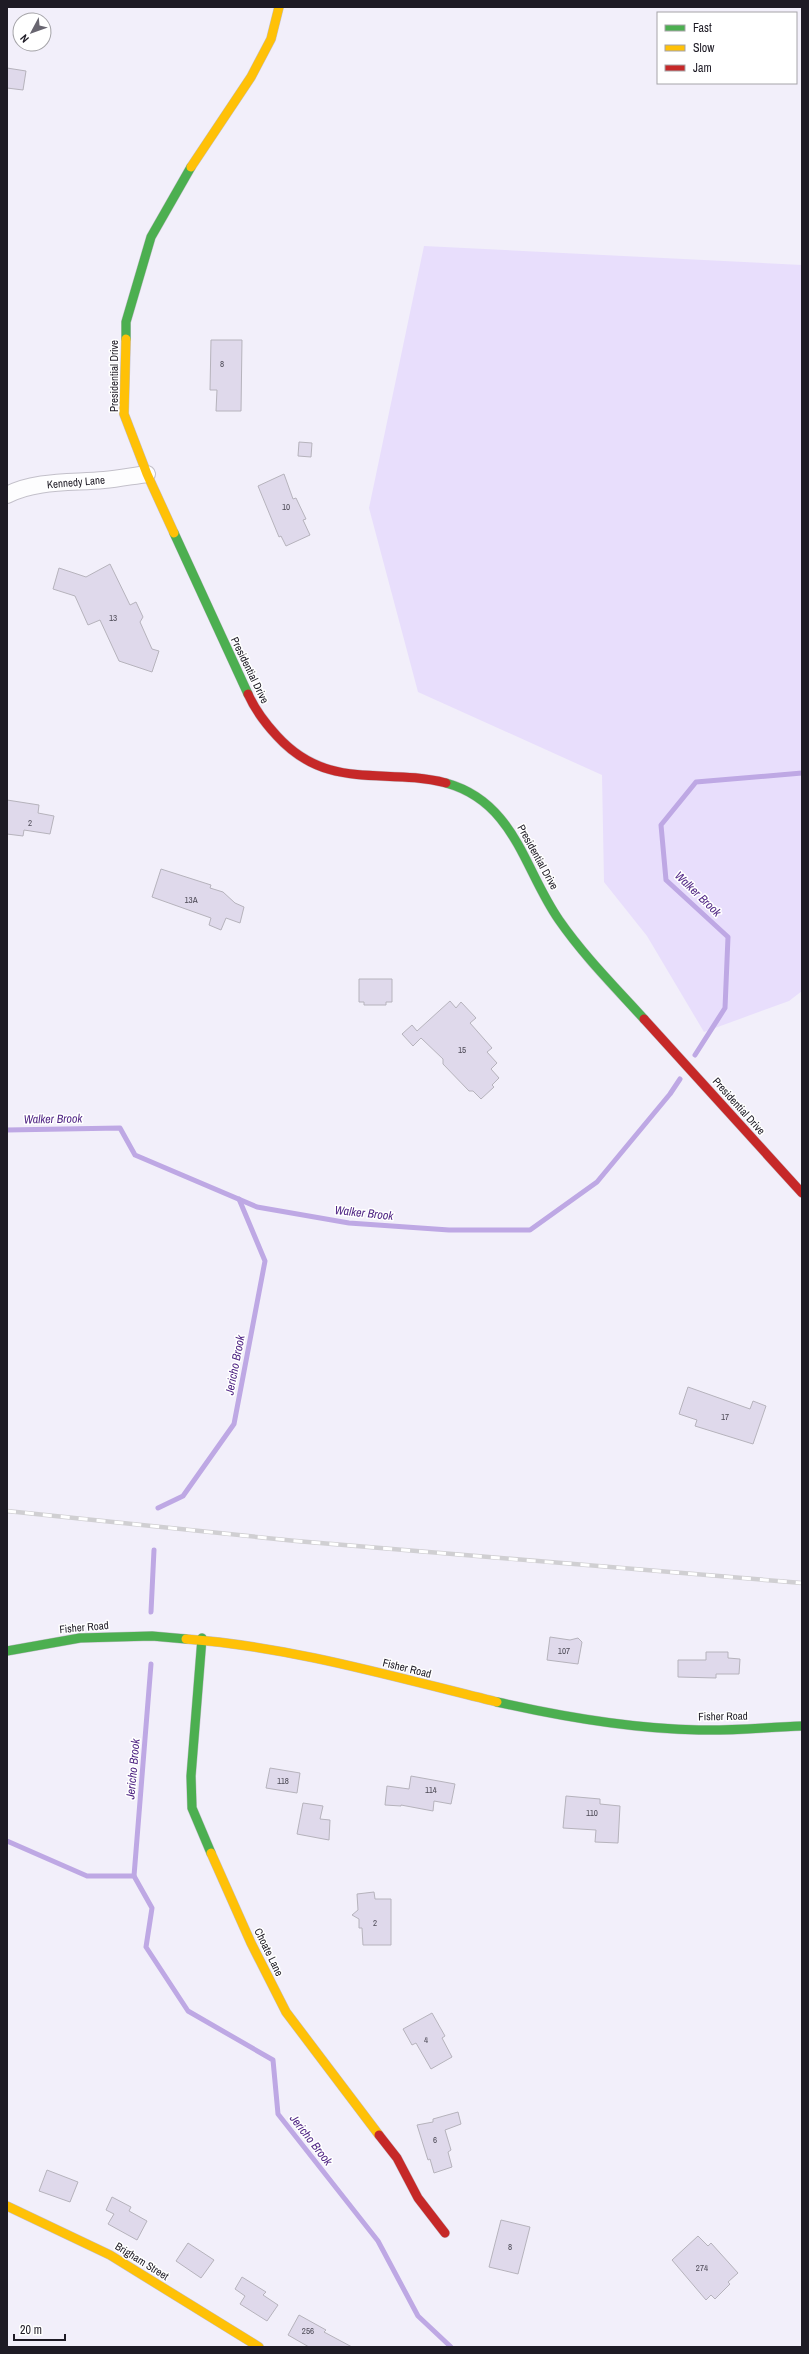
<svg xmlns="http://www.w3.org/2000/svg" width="809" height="2354" font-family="'Archivo Narrow',sans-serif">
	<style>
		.green { fill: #e8defc }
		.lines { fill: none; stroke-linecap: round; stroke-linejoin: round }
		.stream { stroke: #bea8e4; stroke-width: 5 }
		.building { fill: #dfd9eb; stroke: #b6b3bc }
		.street-casing { stroke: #c3c0ca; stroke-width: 18 }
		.fast-casing { stroke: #c3c0ca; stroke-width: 10 }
		.slow-casing { stroke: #c3c0ca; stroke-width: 10 }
		.jam-casing { stroke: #c3c0ca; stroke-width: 10 }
		.street { stroke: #fdfdfe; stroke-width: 16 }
		.fast { stroke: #4caf50; stroke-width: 9 }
		.slow { stroke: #ffc107; stroke-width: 9 }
		.jam { stroke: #c62828; stroke-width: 9 }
		.rail-casing { stroke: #d0cfd2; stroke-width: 4.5 }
		.rail { stroke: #fff; stroke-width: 3; stroke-dasharray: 9; stroke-linecap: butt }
		.labels { text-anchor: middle; stroke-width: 3; stroke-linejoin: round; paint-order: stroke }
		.number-label { font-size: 9px; fill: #4f4c58 }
		.street-label { font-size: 11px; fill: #1e1b25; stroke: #fff }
		.water-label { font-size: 12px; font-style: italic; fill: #512785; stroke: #fff }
	</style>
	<rect width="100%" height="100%" fill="#f2effa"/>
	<!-- green -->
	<path class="green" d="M424,246L802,265V991L789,1001L704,1032L647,936L604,882L602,775L418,692L369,508Z"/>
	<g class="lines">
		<!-- stream -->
		<g class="stream">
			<path d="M695,1055L725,1008L728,937L666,880L661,825L696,782L802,773"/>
			<path d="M7,1130L120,1128L135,1155L257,1207L349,1223L449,1230H530L597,1182L670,1094L680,1079"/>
			<path d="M158,1508L183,1496L234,1424L265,1261L239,1199"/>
			<path d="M151,1612L154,1550"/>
			<path d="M7,1841L87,1876H134L152,1908L146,1947L188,2011L273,2060L278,2114L378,2241L418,2316L451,2347"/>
			<path d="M134,1876L151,1664"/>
		</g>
	</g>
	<!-- building -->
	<g class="building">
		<path d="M7,68L26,71L23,90L7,88Z"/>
		<path d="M211,340H242L241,411H216L217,390H210Z"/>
		<path d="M299,442L312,443L311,457L298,456Z"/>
		<path d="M284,474L293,499L296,498L306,519L303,520L310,535L286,546L281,536L279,537L258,486Z"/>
		<path d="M110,564L130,605L136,602L143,617L140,622L152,649L159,651L152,672L119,661L100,620L88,625L75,596L53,589L59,568L86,577Z"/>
		<path d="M7,800L39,805L38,813L54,816L50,834L24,830L23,836L7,834Z"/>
		<path d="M161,869L211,885L210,888L223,892L235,903L244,907L240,923L226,918L221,930L209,925L211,918L152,897Z"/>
		<path d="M359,979H392V1002H386V1005H364V1002H359Z"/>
		<path d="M450,1001L456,1008L461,1002L476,1018L470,1023L492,1048L487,1052L497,1063L491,1069L499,1078L492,1085L494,1087L481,1099L473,1091H469L443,1064V1059L421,1038L413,1046L402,1034L412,1025L417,1031Z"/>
		<path d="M688,1387L750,1409L753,1401L766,1406L753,1444L695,1426L697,1420L679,1414Z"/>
		<path d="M550,1637L570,1640L578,1638L582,1642L578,1664L547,1660Z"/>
		<path d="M706,1652H728V1658L740,1659L739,1674H716V1678L678,1677V1660H706Z"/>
		<path d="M270,1768L300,1773L297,1793L266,1788Z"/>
		<path d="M411,1776L455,1784L451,1804L434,1801L433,1811L401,1805V1806L385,1805L387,1786L409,1789Z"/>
		<path d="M566,1796L600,1799V1804L620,1806L618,1843L595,1842L596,1830L563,1828Z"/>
		<path d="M303,1803L323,1806L320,1819L330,1820L329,1840L297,1834Z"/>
		<path d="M374,1892L375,1899H391V1945H363L362,1928H359V1919L352,1915L358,1910L357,1894Z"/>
		<path d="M432,2013L445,2036L442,2038L452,2057L431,2069L416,2043L412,2045L403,2029Z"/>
		<path d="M458,2112L461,2124L445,2130L451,2150L448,2152L452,2167L434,2173L430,2159L428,2160L417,2125L433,2122V2119Z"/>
		<path d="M47,2170L78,2182L70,2202L39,2191Z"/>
		<path d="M112,2197L131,2207L129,2211L147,2221L137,2240L108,2224L114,2214L106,2210Z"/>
		<path d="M501,2220L530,2227L518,2274L489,2267Z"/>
		<path d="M698,2236L708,2246L711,2243L738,2273L728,2282L730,2284L715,2299L711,2295L706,2300L672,2260Z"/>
		<path d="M188,2243L214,2260L201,2278L176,2261Z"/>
		<path d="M242,2277L266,2292L263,2295L278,2305L267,2321L240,2304L245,2296L235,2289Z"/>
		<path d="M299,2315L326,2330L324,2332L352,2347H309L288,2335Z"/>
	</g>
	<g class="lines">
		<defs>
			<path id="street" d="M7,495C35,480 73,483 104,480C118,479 132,476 147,474"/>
			<g id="fast">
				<path d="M126,339V322L151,237L191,167"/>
				<path d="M174,533L248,694"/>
				<path d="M446,783C515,802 524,870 559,920C584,956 615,987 644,1019"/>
				<path d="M202,1638L191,1776L192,1808L211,1853"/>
				<path d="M7,1651L80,1638L152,1636L186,1639"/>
				<path d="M497,1702C563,1717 631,1729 699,1730C733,1731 768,1727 802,1726"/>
			</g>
			<g id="slow">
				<path d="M191,167L251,77L271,39L279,7"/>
				<path d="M126,339L124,414L147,474L174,533"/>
				<path d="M186,1639C292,1647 394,1677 497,1702"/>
				<path d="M211,1853L251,1943L286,2012L379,2135"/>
				<path d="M7,2206L110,2255L259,2347"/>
			</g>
			<g id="jam">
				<path d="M248,694C255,710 265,723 277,736C328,792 383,767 446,783"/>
				<path d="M644,1019L802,1193"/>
				<path d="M379,2135L397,2158L418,2198L445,2233"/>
			</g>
		</defs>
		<!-- street casing -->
		<use href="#street" class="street-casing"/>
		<!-- fast casing -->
		<use href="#fast" class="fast-casing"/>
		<!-- slow casing -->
		<use href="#slow" class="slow-casing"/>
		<!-- jam casing -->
		<use href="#jam" class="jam-casing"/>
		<!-- street -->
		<use href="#street" class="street"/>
		<!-- fast -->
		<use href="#fast" class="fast"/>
		<!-- slow -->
		<use href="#slow" class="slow"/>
		<!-- jam -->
		<use href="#jam" class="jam"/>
		<defs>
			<path id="rail" d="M7,1511L296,1541L802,1583"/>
		</defs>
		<!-- rail casing -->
		<use href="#rail" class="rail-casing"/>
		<!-- rail -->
		<use href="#rail" class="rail"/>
	</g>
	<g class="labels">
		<!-- number labels -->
		<g class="number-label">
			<text x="222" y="367">8</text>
			<text x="286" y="510">10</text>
			<text x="113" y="621">13</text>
			<text x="30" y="826">2</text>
			<text x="191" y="903">13A</text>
			<text x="462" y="1053">15</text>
			<text x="725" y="1420">17</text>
			<text x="564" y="1654">107</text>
			<text x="283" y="1784">118</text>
			<text x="431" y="1793">114</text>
			<text x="592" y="1816">110</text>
			<text x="375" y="1926">2</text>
			<text x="426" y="2043">4</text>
			<text x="435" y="2143">6</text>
			<text x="510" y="2250">8</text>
			<text x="702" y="2271">274</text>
			<text x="308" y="2334">256</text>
		</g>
		<!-- street labels -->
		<g class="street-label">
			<text transform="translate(114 376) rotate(-90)" y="4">Presidential Drive</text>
			<text transform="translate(76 482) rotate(-5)" y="4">Kennedy Lane</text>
			<text transform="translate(250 670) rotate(64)" y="4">Presidential Drive</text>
			<text transform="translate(538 857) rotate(61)" y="4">Presidential Drive</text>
			<text transform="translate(739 1106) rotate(48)" y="4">Presidential Drive</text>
			<text transform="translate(84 1627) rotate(-5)" y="4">Fisher Road</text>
			<text transform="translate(407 1668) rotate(14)" y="4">Fisher Road</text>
			<text transform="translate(723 1716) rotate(-1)" y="4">Fisher Road</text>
			<text transform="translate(269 1952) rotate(64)" y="4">Choate Lane</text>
			<text transform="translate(142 2261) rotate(32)" y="4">Brigham Street</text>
		</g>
		<!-- water labels -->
		<g class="water-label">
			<text transform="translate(698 894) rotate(44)" y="4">Walker Brook</text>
			<text transform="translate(53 1119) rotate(-1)" y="4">Walker Brook</text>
			<text transform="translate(364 1213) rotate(6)" y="4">Walker Brook</text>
			<text transform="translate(235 1365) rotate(-79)" y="4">Jericho Brook</text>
			<text transform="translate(133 1769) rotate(-85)" y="4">Jericho Brook</text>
			<text transform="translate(311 2140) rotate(52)" y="4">Jericho Brook</text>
		</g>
	</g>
	<!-- border -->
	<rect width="809" height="2354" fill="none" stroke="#1e1b25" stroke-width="16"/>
	<!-- legend -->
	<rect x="657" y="12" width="140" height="72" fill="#ffffff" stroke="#a5a4a8"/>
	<rect x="665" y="25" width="20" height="6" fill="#4caf50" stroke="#a5a4a8"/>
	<text x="693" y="32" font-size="12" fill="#1e1b25">Fast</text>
	<rect x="665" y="45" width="20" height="6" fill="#ffc107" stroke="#a5a4a8"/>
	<text x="693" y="52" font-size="12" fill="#1e1b25">Slow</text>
	<rect x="665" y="65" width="20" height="6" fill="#c62828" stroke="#a5a4a8"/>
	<text x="693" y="72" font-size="12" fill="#1e1b25">Jam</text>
	<!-- north arrow -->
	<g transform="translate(32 32) rotate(229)"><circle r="19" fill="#ffffff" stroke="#a5a4a8"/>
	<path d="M0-3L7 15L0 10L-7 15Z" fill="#686570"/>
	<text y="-6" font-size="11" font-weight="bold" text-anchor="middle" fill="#1e1b25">N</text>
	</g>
	<!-- scale -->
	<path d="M14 2334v6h51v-6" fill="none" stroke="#1e1b25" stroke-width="2"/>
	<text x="20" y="2334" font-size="12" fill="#1e1b25" stroke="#ffffff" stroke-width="3" paint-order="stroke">20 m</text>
</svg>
